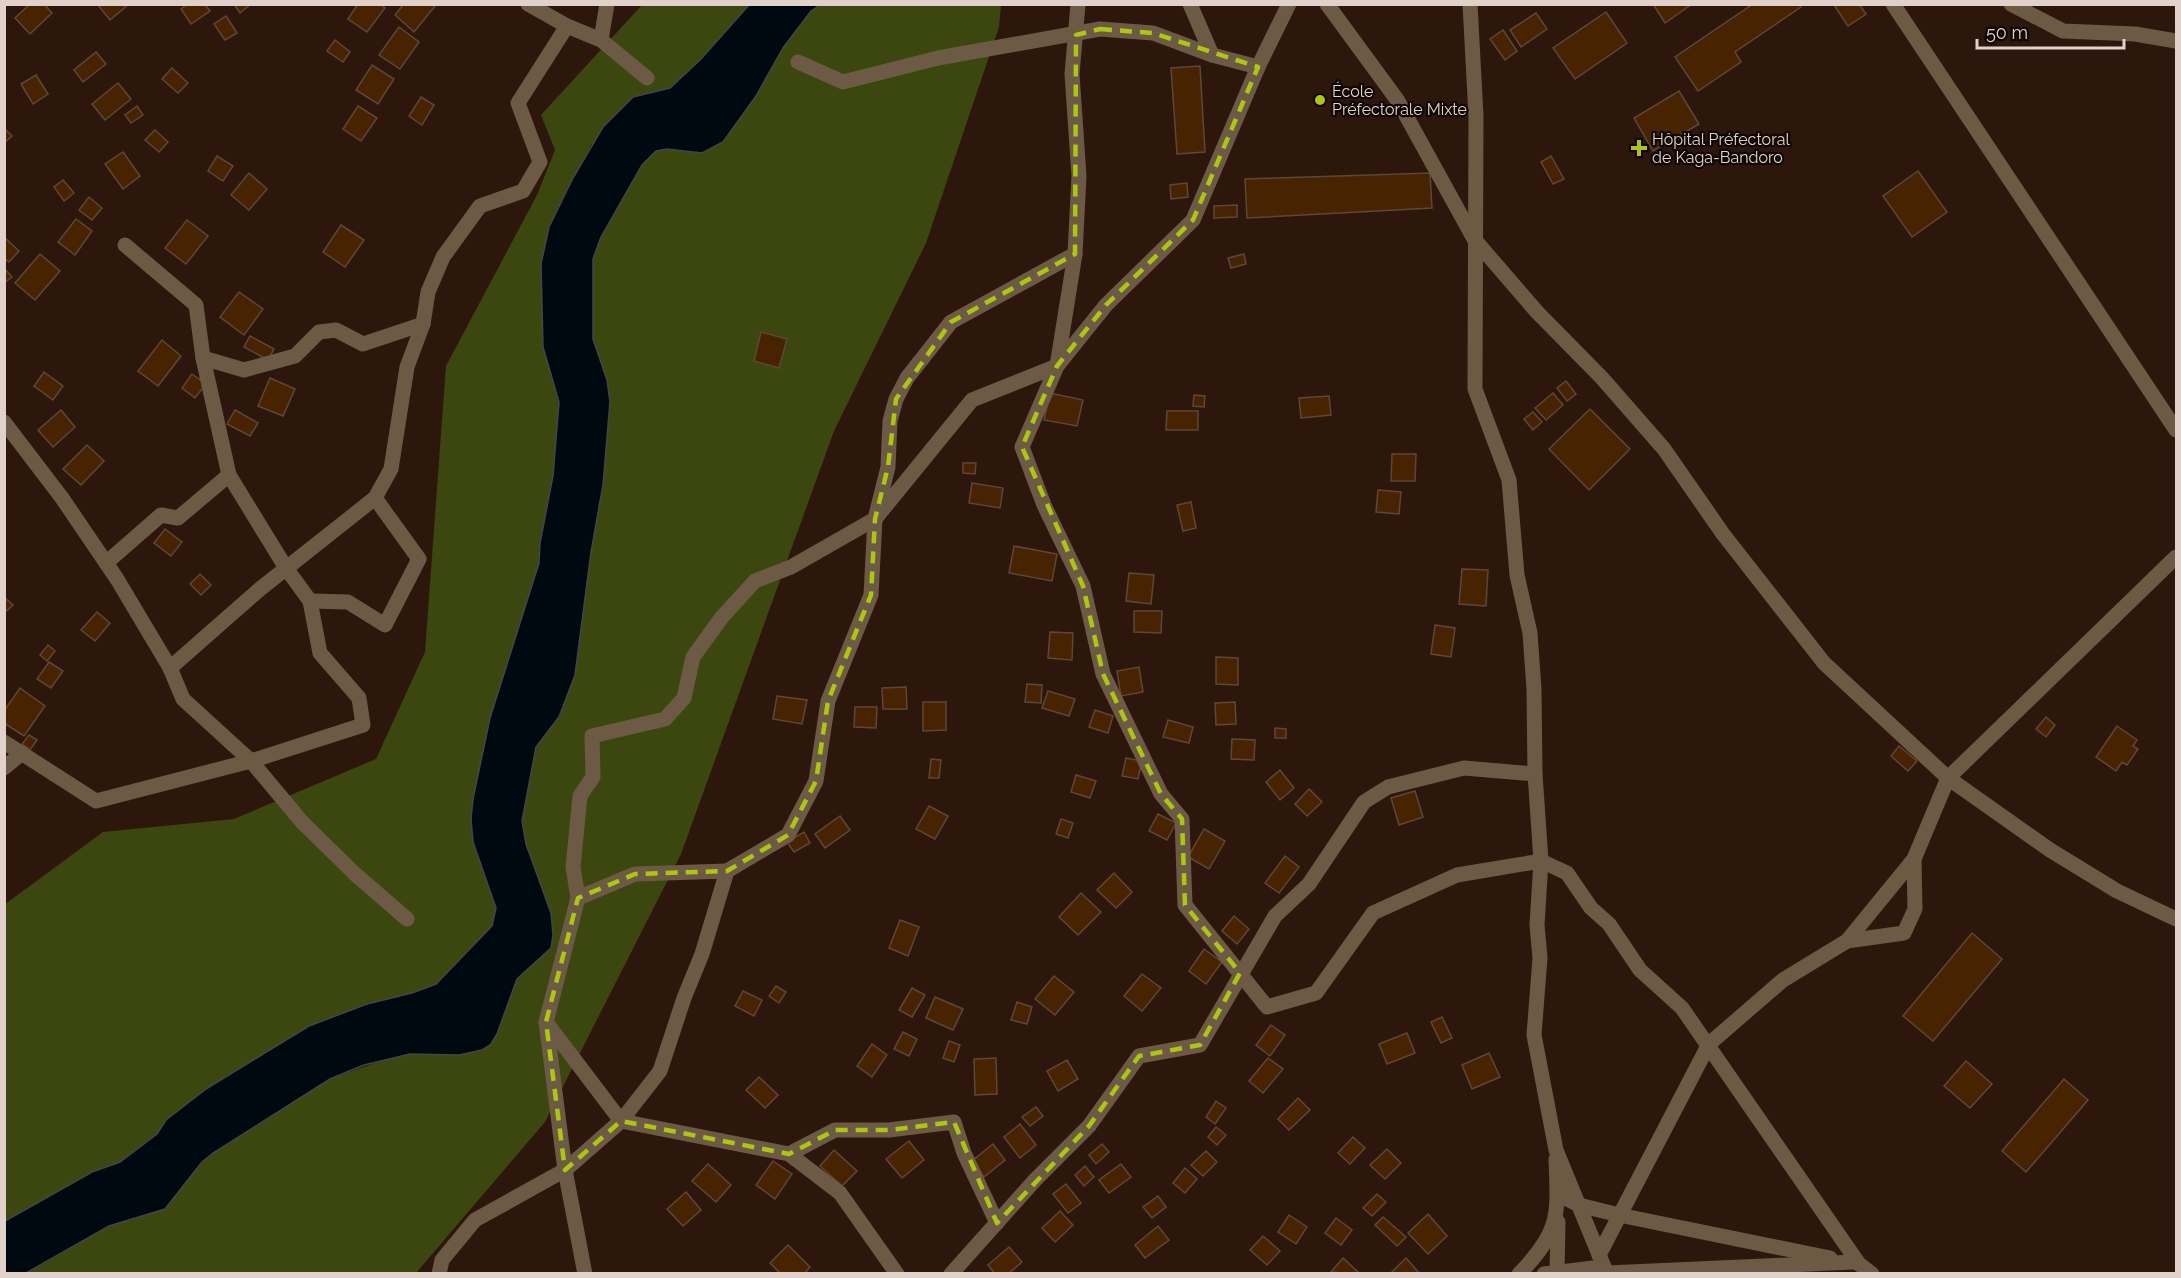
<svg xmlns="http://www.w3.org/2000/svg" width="2181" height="1278" font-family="Raleway,sans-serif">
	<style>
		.green { fill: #3c470f }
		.water { fill: #000910; stroke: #444548; stroke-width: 1.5 }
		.building { fill: #472302; stroke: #5d4736; stroke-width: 1.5 }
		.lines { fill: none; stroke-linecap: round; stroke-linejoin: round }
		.street { stroke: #6c5a45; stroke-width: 15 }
		.marked { fill: none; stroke: #acc611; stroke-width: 4.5; stroke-dasharray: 12 8; stroke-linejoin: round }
		.poi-dot { fill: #acc611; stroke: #0e0603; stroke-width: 2 }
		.labels { text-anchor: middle; stroke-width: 4.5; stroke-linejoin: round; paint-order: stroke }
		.poi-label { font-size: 16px; fill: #e1d1ca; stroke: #0e0603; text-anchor: start }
	</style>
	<rect width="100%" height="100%" fill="#2d170d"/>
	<!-- green -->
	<g class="green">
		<path d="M642,5H749L701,59L670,88L633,97L591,145L549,227L541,264L543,347L559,402L553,476L540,543L539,563L490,718L473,842L496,908L492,926L436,984L412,993L367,1004L232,1073L166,1120L157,1134L120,1162L92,1172L5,1221L4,905L103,832L234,819L376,759L425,652L446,366L537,195L555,150L541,115Z"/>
		<path d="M820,5H1001L999,27L926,243L834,431L681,854L545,1122L416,1273L26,1274L109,1226L153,1213L202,1162L232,1139L330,1079L398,1055H460L482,1050L497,1034L517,979L551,948L553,935L551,913L526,844L522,821L536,747L559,717L575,675L591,552L603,485V370L593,339V259L601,237L642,165L655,151L667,149L702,153L723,142L756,96L783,48L811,11Z"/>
	</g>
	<!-- water -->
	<path class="water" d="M749,5H820L811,11L783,48L756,96L723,142L702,153L667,149L656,151L642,165L601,237L593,259V339L607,380L610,402L603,485L591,552L575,675L559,717L536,747L522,821L526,844L551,913L553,935L551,948L517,979L497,1034L491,1044L482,1050L459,1055L410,1054L364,1065L330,1079L213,1153L202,1162L165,1209L109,1226L26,1273H5V1221L92,1172L120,1162L157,1134L166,1120L206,1089L309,1026L367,1004L412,993L436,984L492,926L496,908L473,842L471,819L473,799L490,718L539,563L540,543L553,476L559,402L543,347L541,264L549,227L573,178L603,127L633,97L670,88L701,59Z"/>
	<!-- building -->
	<g class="building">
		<path d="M30,4H44L52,13L30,34L15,18Z"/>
		<path d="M97,4H129L110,20Z"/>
		<path d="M188,4H205L210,11L191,24L181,9Z"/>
		<path d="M234,4H251L240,13Z"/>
		<path d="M358,4H380L385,8L367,32L348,19Z"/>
		<path d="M404,4H433L435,6L414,32L395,15Z"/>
		<path d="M1653,4H1692L1665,23Z"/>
		<path d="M1753,4H1800L1801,7L1735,52L1741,62L1698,91L1675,57Z"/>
		<path d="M1859,4L1866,14L1848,26L1834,5Z"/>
		<path d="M1606,12L1627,43L1575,79L1553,48Z"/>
		<path d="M1536,13L1547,29L1521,47L1510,30Z"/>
		<path d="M226,16L237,33L225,40L214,24Z"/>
		<path d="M399,27L419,42L400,69L379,55Z"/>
		<path d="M1503,30L1517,51L1505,60L1490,39Z"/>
		<path d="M335,40L350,52L343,62L327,51Z"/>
		<path d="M96,52L106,64L83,82L74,70Z"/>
		<path d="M372,65L394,79L378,104L356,90Z"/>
		<path d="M1200,66L1205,152L1177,154L1171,68Z"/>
		<path d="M172,68L188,83L178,93L162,79Z"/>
		<path d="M36,75L48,94L33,104L21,84Z"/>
		<path d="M118,83L131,99L105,120L92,104Z"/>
		<path d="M1679,91L1699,124L1653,151L1634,118Z"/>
		<path d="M421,97L434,105L422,125L409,116Z"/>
		<path d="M137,106L143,115L131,123L125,115Z"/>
		<path d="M358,106L377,118L361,141L343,129Z"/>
		<path d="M4,128L12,136L4,143Z"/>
		<path d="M155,130L168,142L159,152L145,140Z"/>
		<path d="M123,152L140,176L123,189L105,164Z"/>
		<path d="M217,156L233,166L223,181L208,171Z"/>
		<path d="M1551,156L1564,179L1553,184L1541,162Z"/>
		<path d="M1918,171L1947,212L1912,237L1883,196Z"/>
		<path d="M249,173L267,189L249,210L231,195Z"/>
		<path d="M1430,173L1432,208L1247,218L1245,179Z"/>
		<path d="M63,180L74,193L64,201L54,187Z"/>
		<path d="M1187,183L1188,197L1171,199L1170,185Z"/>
		<path d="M89,197L102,208L92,220L79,210Z"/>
		<path d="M1237,205V217L1214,218V206Z"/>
		<path d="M76,219L92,231L75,255L58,242Z"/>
		<path d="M187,220L208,236L186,264L165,248Z"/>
		<path d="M341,225L364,240L345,267L323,252Z"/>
		<path d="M4,237L19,251L9,262L4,258Z"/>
		<path d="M40,254L60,271L35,300L15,283Z"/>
		<path d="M1244,254L1246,264L1231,268L1228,258Z"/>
		<path d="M4,268L12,277L4,283Z"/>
		<path d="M239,292L263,309L244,335L220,317Z"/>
		<path d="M761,332L787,339L779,368L754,361Z"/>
		<path d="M250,336L274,349L268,360L244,347Z"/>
		<path d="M162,340L181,356L158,386L138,371Z"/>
		<path d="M44,372L63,386L53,400L34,386Z"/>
		<path d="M192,374L206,384L195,398L182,388Z"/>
		<path d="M270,378L295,389L283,416L258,406Z"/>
		<path d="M1566,381L1576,394L1567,401L1557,388Z"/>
		<path d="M1050,393L1083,400L1077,426L1044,420Z"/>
		<path d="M1553,393L1563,405L1546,420L1535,408Z"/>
		<path d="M1194,395L1205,396L1204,407L1193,406Z"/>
		<path d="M1329,396L1331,415L1301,418L1299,398Z"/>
		<path d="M1590,409L1630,449L1589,490L1549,449Z"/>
		<path d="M61,410L75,427L53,447L38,430Z"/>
		<path d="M235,410L258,423L250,436L227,424Z"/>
		<path d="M1167,411H1198V430H1166Z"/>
		<path d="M1533,412L1542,422L1533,430L1524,419Z"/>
		<path d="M87,445L104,461L81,485L63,469Z"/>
		<path d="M1392,454H1416L1415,481H1391Z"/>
		<path d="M963,463H976L975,474L963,473Z"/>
		<path d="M972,483L1003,488L1000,508L969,503Z"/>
		<path d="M1378,490L1401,492L1399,514L1376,512Z"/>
		<path d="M1191,502L1196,528L1183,531L1177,505Z"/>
		<path d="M165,529L182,542L171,556L154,543Z"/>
		<path d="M1014,546L1057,554L1052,581L1009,573Z"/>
		<path d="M1462,569L1488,570L1486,606L1459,604Z"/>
		<path d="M1129,573L1154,575L1151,604L1126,601Z"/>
		<path d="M200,574L211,585L201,595L190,584Z"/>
		<path d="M4,597L13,605L4,613Z"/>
		<path d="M1134,611H1162L1161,633L1134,632Z"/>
		<path d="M97,612L110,623L95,641L81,630Z"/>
		<path d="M1435,625L1455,628L1451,657L1431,654Z"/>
		<path d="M1050,632L1073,633L1072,660L1048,658Z"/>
		<path d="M48,645L55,651L47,661L40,655Z"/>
		<path d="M1216,657L1238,658V685L1216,684Z"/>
		<path d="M49,662L63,671L51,688L37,679Z"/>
		<path d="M1139,667L1143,692L1121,696L1117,671Z"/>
		<path d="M1027,684L1042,685L1041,703L1025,702Z"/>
		<path d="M906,687L907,709H883L882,688Z"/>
		<path d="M20,688L45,706L24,736L4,723V711Z"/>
		<path d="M1048,691L1075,699L1069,716L1042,708Z"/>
		<path d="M777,696L807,700L802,724L773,719Z"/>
		<path d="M923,702H946V730L923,731Z"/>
		<path d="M1235,702L1236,724L1216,725L1215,703Z"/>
		<path d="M855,707H877L876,728L854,727Z"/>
		<path d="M1095,710L1113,716L1108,733L1089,727Z"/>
		<path d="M2046,717L2055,725L2046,737L2036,729Z"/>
		<path d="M1168,720L1193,727L1189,743L1163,737Z"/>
		<path d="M2117,726L2137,740L2133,746L2138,749L2127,765L2122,762L2116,771L2096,757Z"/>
		<path d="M1275,728L1286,729V738H1275Z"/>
		<path d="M29,735L37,740L30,750L22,744Z"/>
		<path d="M1232,739L1255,740L1254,760L1231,759Z"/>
		<path d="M1899,746L1917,761L1908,771L1891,756Z"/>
		<path d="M1126,758L1142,761L1138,779L1122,776Z"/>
		<path d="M931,759L941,760L939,778H929Z"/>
		<path d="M1280,770L1294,788L1280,800L1266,782Z"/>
		<path d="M1076,775L1096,781L1090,798L1071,792Z"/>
		<path d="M1309,789L1322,802L1307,816L1295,804Z"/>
		<path d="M1415,791L1423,817L1399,825L1391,798Z"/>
		<path d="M929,806L948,816L935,839L916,829Z"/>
		<path d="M1158,814L1176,823L1167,840L1149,831Z"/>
		<path d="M840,816L850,830L825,848L815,834Z"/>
		<path d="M1061,819L1073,823L1068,838L1056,834Z"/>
		<path d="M1204,829L1225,841L1209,869L1188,857Z"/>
		<path d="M804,832L810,843L794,852L787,842Z"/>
		<path d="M1285,856L1299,867L1279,893L1265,883Z"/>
		<path d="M1114,873L1132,892L1116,908L1097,890Z"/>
		<path d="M1081,893L1101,912L1078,935L1059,917Z"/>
		<path d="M1234,916L1249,929L1237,944L1222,931Z"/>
		<path d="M900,920L919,927L908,956L889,948Z"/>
		<path d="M1972,933L2002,959L1933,1041L1903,1016Z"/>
		<path d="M1204,949L1222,962L1206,984L1189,971Z"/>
		<path d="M1142,974L1161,988L1142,1011L1124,996Z"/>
		<path d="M1054,976L1074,992L1055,1015L1035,999Z"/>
		<path d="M776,986L786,992L779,1003L769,996Z"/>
		<path d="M912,988L925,995L912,1017L899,1010Z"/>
		<path d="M743,991L762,1000L754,1016L735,1006Z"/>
		<path d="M935,997L963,1009L953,1030L926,1018Z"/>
		<path d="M1017,1002L1032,1007L1027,1024L1011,1020Z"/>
		<path d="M1442,1017L1452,1038L1441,1043L1431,1022Z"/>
		<path d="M1271,1025L1285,1035L1270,1056L1256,1045Z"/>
		<path d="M903,1032L917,1039L909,1056L894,1049Z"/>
		<path d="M1407,1033L1415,1053L1387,1064L1379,1044Z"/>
		<path d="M949,1041L960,1045L954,1062L943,1058Z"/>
		<path d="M872,1044L887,1055L872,1077L857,1066Z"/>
		<path d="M1489,1053L1500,1077L1472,1089L1462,1065Z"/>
		<path d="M996,1058L997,1094L975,1095L974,1059Z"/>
		<path d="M1268,1058L1283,1069L1263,1093L1249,1081Z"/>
		<path d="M1067,1060L1078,1079L1058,1091L1047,1071Z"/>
		<path d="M1966,1061L1992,1084L1970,1108L1944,1086Z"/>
		<path d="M759,1077L778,1095L765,1108L746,1090Z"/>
		<path d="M2064,1079L2088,1100L2026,1172L2002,1151Z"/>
		<path d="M1298,1098L1310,1110L1289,1130L1278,1119Z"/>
		<path d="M1216,1101L1226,1108L1215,1124L1206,1117Z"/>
		<path d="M1036,1107L1043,1116L1030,1126L1022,1117Z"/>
		<path d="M1020,1124L1036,1145L1020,1158L1004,1137Z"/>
		<path d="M1216,1127L1226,1135L1217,1145L1208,1137Z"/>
		<path d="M1353,1137L1365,1148L1350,1164L1338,1153Z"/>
		<path d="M909,1141L924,1160L902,1178L886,1159Z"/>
		<path d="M993,1144L1005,1160L984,1177L972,1161Z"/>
		<path d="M1102,1144L1109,1152L1096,1164L1089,1155Z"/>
		<path d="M1387,1149L1401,1163L1385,1179L1370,1165Z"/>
		<path d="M834,1150L857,1171L842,1186L820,1166Z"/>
		<path d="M1206,1151L1217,1162L1203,1176L1191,1165Z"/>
		<path d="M773,1161L792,1174L775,1199L756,1185Z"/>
		<path d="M708,1164L731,1185L716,1202L692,1181Z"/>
		<path d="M1121,1164L1131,1177L1109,1193L1099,1180Z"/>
		<path d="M1085,1166L1094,1177L1084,1186L1075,1175Z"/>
		<path d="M1185,1168L1197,1179L1185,1193L1173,1183Z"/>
		<path d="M1066,1184L1081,1203L1068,1213L1053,1194Z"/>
		<path d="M686,1192L701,1210L683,1226L667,1209Z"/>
		<path d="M1377,1194L1386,1202L1372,1216L1363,1208Z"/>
		<path d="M1158,1196L1166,1207L1152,1218L1143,1207Z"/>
		<path d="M1060,1211L1073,1225L1055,1242L1042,1228Z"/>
		<path d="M1428,1214L1447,1236L1428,1254L1408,1233Z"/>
		<path d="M1289,1215L1307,1227L1296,1244L1278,1232Z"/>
		<path d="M1383,1217L1406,1237L1397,1246L1375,1225Z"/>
		<path d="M1336,1218L1352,1230L1341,1245L1325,1233Z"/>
		<path d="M1158,1226L1169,1240L1145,1258L1135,1245Z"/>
		<path d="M1263,1236L1280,1251L1267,1265L1250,1250Z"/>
		<path d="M788,1245L810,1267L804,1274H781L770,1263Z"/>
		<path d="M1009,1247L1022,1262L1008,1274H995L988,1265Z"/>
		<path d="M1343,1258L1358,1272L1357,1274L1331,1272Z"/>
		<path d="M1406,1258L1420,1274H1390Z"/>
	</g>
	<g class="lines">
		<!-- street -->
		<g class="street">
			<path d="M528,4L567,26L601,40L647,78"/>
			<path d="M1078,4L1072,74L1079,176L1075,254L1057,366L1022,447L1044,505L1083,586L1103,674L1161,794L1182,819L1185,905L1267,1007L1316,993L1373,913L1457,875L1541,861L1567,873L1591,908L1609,924L1640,970L1682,1008L1859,1264L1872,1274"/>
			<path d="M1190,4L1212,55"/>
			<path d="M1327,4L1398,101L1474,239L1537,312L1602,378L1664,449L1723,534L1824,663L1948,778L2050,850L2117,891L2176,919"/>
			<path d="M1470,4L1476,116L1475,389L1509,480L1517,575L1530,633L1534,689L1535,774L1541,861L1537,925L1540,958L1534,1035L1556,1150L1607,1274"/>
			<path d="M1893,4L2176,430"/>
			<path d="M2011,4L2063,31L2135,34L2176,41"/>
			<path d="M601,40L607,4"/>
			<path d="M798,62L843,82L938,58L1100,29L1153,33L1212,55L1258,67"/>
			<path d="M203,358L244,370L295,356L319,332L336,330L363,344L423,324"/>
			<path d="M4,422L62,498L117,579L170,668L183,699L251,761L302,822L355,874L407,919"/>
			<path d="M106,563L161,515L178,518L229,475"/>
			<path d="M310,601L348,602L385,625L419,559L375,498"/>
			<path d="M170,668L260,589L375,498L391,469L407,367L423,324L428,292L443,257L480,206L523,191L540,162L518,103L567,26"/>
			<path d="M4,742L96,801L251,761L363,725L359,698L320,653L310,601L286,568L229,475L203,358L196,305L125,245"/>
			<path d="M4,768L22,753"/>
			<path d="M578,898L573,867L580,796L593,777L592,736L665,719L684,698L693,657L722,617L755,581L791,567L875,519L972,400L1057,366L1106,305L1193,220L1258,67L1289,4"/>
			<path d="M1847,941L1904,933L1915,909L1914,859"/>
			<path d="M546,1022L621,1121L789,1154L840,1193L897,1274"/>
			<path d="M789,1154L835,1130H889L954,1122L964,1153L997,1223"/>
			<path d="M1558,1194L1579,1205L1619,1215L1830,1258"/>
			<path d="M1599,1255L1709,1044L1783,980L1847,941L1914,859L1948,778L2176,557"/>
			<path d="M439,1274L442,1260L475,1220L565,1170L621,1121L660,1071L684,998L702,954L727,871L788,835L816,781L828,701L871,595L875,519L888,467L890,421L896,399L907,378L951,322L1075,254"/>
			<path d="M585,1274L565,1170L546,1022L578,898L635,874L727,871"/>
			<path d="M951,1274L1035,1180L1089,1126L1139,1056L1200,1045L1275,916L1309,884L1364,802L1388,787L1464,768L1535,774"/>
			<path d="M1519,1274C1561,1231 1558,1215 1556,1159"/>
			<path d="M1544,1274L1593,1268L1607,1273L1854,1262"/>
			<path d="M1557,1274L1558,1222"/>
		</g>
	</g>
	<!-- marked area -->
	<path class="marked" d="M1100,29L1153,33L1258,67L1193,220L1106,305L1057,366L1022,447L1083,586L1103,674L1161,794L1182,819L1185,905L1240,973L1200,1045L1139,1056L1089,1126L997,1223L954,1122L889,1130H835L789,1154L621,1121L565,1170L546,1022L578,898L635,874L727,871L788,835L816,781L828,701L871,595L875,519L888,467L896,399L951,322L1075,254L1076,35Z"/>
	<!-- markers -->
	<g class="poi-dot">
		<circle cx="1320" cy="100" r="6"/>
		<path d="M1636 139h6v6h6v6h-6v6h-6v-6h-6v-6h6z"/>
	</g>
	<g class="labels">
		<!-- poi labels -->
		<g class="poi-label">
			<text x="1332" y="97">École<tspan x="1332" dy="18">Préfectorale Mixte</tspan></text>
			<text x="1652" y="145">Hôpital Préfectoral<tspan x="1652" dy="18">de Kaga-Bandoro</tspan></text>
		</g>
	</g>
	<!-- border -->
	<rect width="2181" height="1278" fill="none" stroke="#e1d1ca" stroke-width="12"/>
	<!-- scale -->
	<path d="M1977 39v9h147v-9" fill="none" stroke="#e1d1ca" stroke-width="3"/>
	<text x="1986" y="39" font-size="18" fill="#e1d1ca" stroke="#0e0603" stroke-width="4.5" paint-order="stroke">50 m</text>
</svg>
